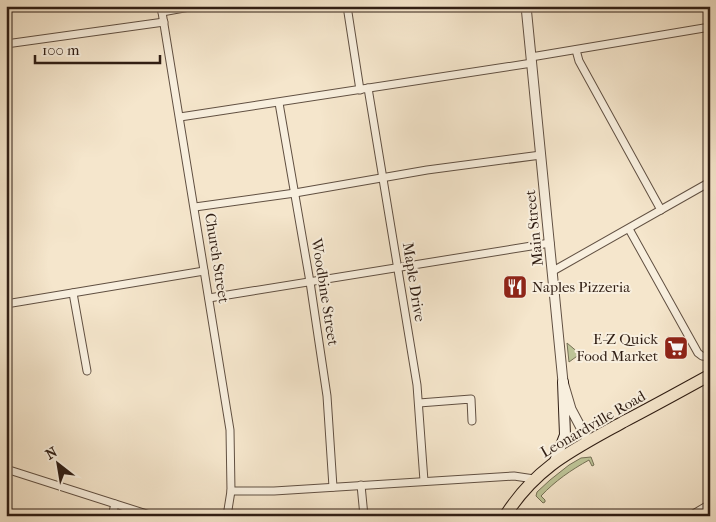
<svg xmlns="http://www.w3.org/2000/svg" width="716" height="522" font-family="'IM FELL French Canon',serif">
	<style>
		.green { fill: #bdc497; stroke: #767156 }
		.lines { fill: none; stroke-linecap: round; stroke-linejoin: round }
		.minor-casing { stroke: #615042; stroke-width: 9 }
		.tertiary-casing { stroke: #615042; stroke-width: 11 }
		.secondary-casing { stroke: #301e14; stroke-width: 12 }
		.primary-casing { stroke: #301e14; stroke-width: 13 }
		.minor { stroke: #f8efde; stroke-width: 7 }
		.tertiary { stroke: #f8efde; stroke-width: 9 }
		.secondary { stroke: #f8efde; stroke-width: 10 }
		.primary { stroke: #f5e6cc; stroke-width: 11 }
		.labels { text-anchor: middle; stroke-width: 4; stroke-linejoin: round; paint-order: stroke }
		.street-label { font-size: 15px; fill: #301e14; stroke: #f8efde }
		.poi-label { font-size: 15px; fill: #301e14; stroke: #f8efde; text-anchor: start }
	</style>
	<rect width="100%" height="100%" fill="#f5e6cc"/>
	<filter id="stains"><feTurbulence type="fractalNoise" baseFrequency=".004" numOctaves="4"/><feColorMatrix values="0 0 0 0 .2 0 0 0 0 .09 0 0 0 0 .02 0 0 0 .5 -.17"/></filter>
	<radialGradient id="worn" r=".72"><stop offset=".6" stop-color="#630" stop-opacity="0"/><stop offset="1" stop-color="#630" stop-opacity=".3"/></radialGradient>
	<!-- green -->
	<g class="green">
		<path d="M567,343L580,354L569,362Z"/>
		<path d="M591,457L594,465L592,466L589,460C571,470 555,481 541,496L545,500V502L543,503L536,496L537,492L550,480L569,465L581,458Z"/>
	</g>
	<g class="lines">
		<defs>
			<g id="minor">
				<path d="M161,6L230,430L231,491L227,516"/>
				<path d="M347,6L360,90"/>
				<path d="M162,12L195,6"/>
				<path d="M6,44L164,22"/>
				<path d="M576,50L579,61L661,210"/>
				<path d="M531,57L710,27"/>
				<path d="M368,88L417,385L424,481"/>
				<path d="M279,103L310,282L327,396L333,487"/>
				<path d="M180,117L532,63"/>
				<path d="M195,207L295,193L427,170L541,155"/>
				<path d="M629,229L698,353L702,356L710,357"/>
				<path d="M553,271L710,182"/>
				<path d="M73,293L87,371"/>
				<path d="M209,298L550,243"/>
				<path d="M6,304L204,271"/>
				<path d="M419,403L471,399L472,421"/>
				<path d="M6,469L153,516"/>
				<path d="M361,485L364,516"/>
				<path d="M231,491H274L514,476L534,479"/>
				<path d="M112,516L115,504"/>
				<path d="M690,516L710,504"/>
			</g>
			<path id="tertiary" d="M526,6L563,382L571,409L588,441"/>
			<path id="secondary" d="M555,461L565,435L563,382"/>
			<path id="primary" d="M505,516C537,466 573,450 623,422C652,407 681,391 710,375"/>
		</defs>
		<!-- minor casing -->
		<use href="#minor" class="minor-casing"/>
		<!-- tertiary casing -->
		<use href="#tertiary" class="tertiary-casing"/>
		<!-- secondary casing -->
		<use href="#secondary" class="secondary-casing"/>
		<!-- primary casing -->
		<use href="#primary" class="primary-casing"/>
		<!-- minor -->
		<use href="#minor" class="minor"/>
		<!-- tertiary -->
		<use href="#tertiary" class="tertiary"/>
		<!-- secondary -->
		<use href="#secondary" class="secondary"/>
		<!-- primary -->
		<use href="#primary" class="primary"/>
	</g>
	<!-- icons -->
	<defs>
		<symbol id="restaurant-square" viewBox="-11 -11 22 22"><rect x="-9" y="-9" width="18" height="18" rx="4" fill="#8f2418" stroke="#f8efde"/><path d="M-5-6h1v4h1v-4h1v4h1v-4h1v5L-1.5 .5V6h-2V.5L-5-1ZM5-6V6H3V1.5H1.5Q1.5-4 5-6Z" fill="#fff"/></symbol>
		<symbol id="supermarket-square" viewBox="-11 -11 22 22"><rect x="-9" y="-9" width="18" height="18" rx="4" fill="#8f2418" stroke="#f8efde"/><path d="M-6-5.5h2.5l.6 2H6L4.5 2H-2.5L-4.4-4H-6ZM-1.5 3.2a1.3 1.3 0 1 0 .1 0ZM3 3.2a1.3 1.3 0 1 0 .1 0Z" fill="#fff"/></symbol>
	</defs>
	<g fill-rule="evenodd">
		<use href="#restaurant-square" x="501" y="273" width="28" height="28"/>
		<use href="#supermarket-square" x="662" y="334" width="28" height="28"/>
	</g>
	<g class="labels">
		<!-- street labels -->
		<g class="street-label">
			<text transform="translate(534 228) rotate(-96)" y="5">Main Street</text>
			<text transform="translate(217 258) rotate(81)" y="5">Church Street</text>
			<text transform="translate(414 282) rotate(81)" y="5">Maple Drive</text>
			<text transform="translate(325 292) rotate(81)" y="5">Woodbine Street</text>
			<text transform="translate(593 424) rotate(-30)" y="5">Leonardville Road</text>
		</g>
		<!-- poi labels -->
		<g class="poi-label">
			<text x="532" y="292">Naples Pizzeria</text>
			<text x="658" y="344" text-anchor="end">E-Z Quick<tspan x="658" dy="17">Food Market</tspan></text>
		</g>
	</g>
	<!-- margin -->
	<rect width="716" height="522" fill="none" stroke="#f5e6cc" stroke-width="25"/>
	<rect x="8" y="8" width="701" height="507" fill="none" stroke="#301e14" stroke-width="2.5"/>
	<rect x="12" y="12" width="691" height="497" fill="none" stroke="#301e14"/>
	<!-- north arrow -->
	<g transform="translate(58 464) rotate(329)" stroke="#f8efde" stroke-width="4" paint-order="stroke">
	<path d="M0-4L9 19L0 12L-9 19Z" fill="#301e14"/>
	<text y="-8" font-size="14" font-weight="bold" text-anchor="middle" fill="#301e14">N</text>
	</g>
	<!-- scale -->
	<path d="M35 55v8h125v-8" fill="none" stroke="#301e14" stroke-width="2.5"/>
	<text x="42" y="55" font-size="15" fill="#301e14" stroke="#f8efde" stroke-width="4" paint-order="stroke">100 m</text>
	<rect width="100%" height="100%" filter="url(#stains)"/>
	<rect width="100%" height="100%" fill="url(#worn)"/>
</svg>
